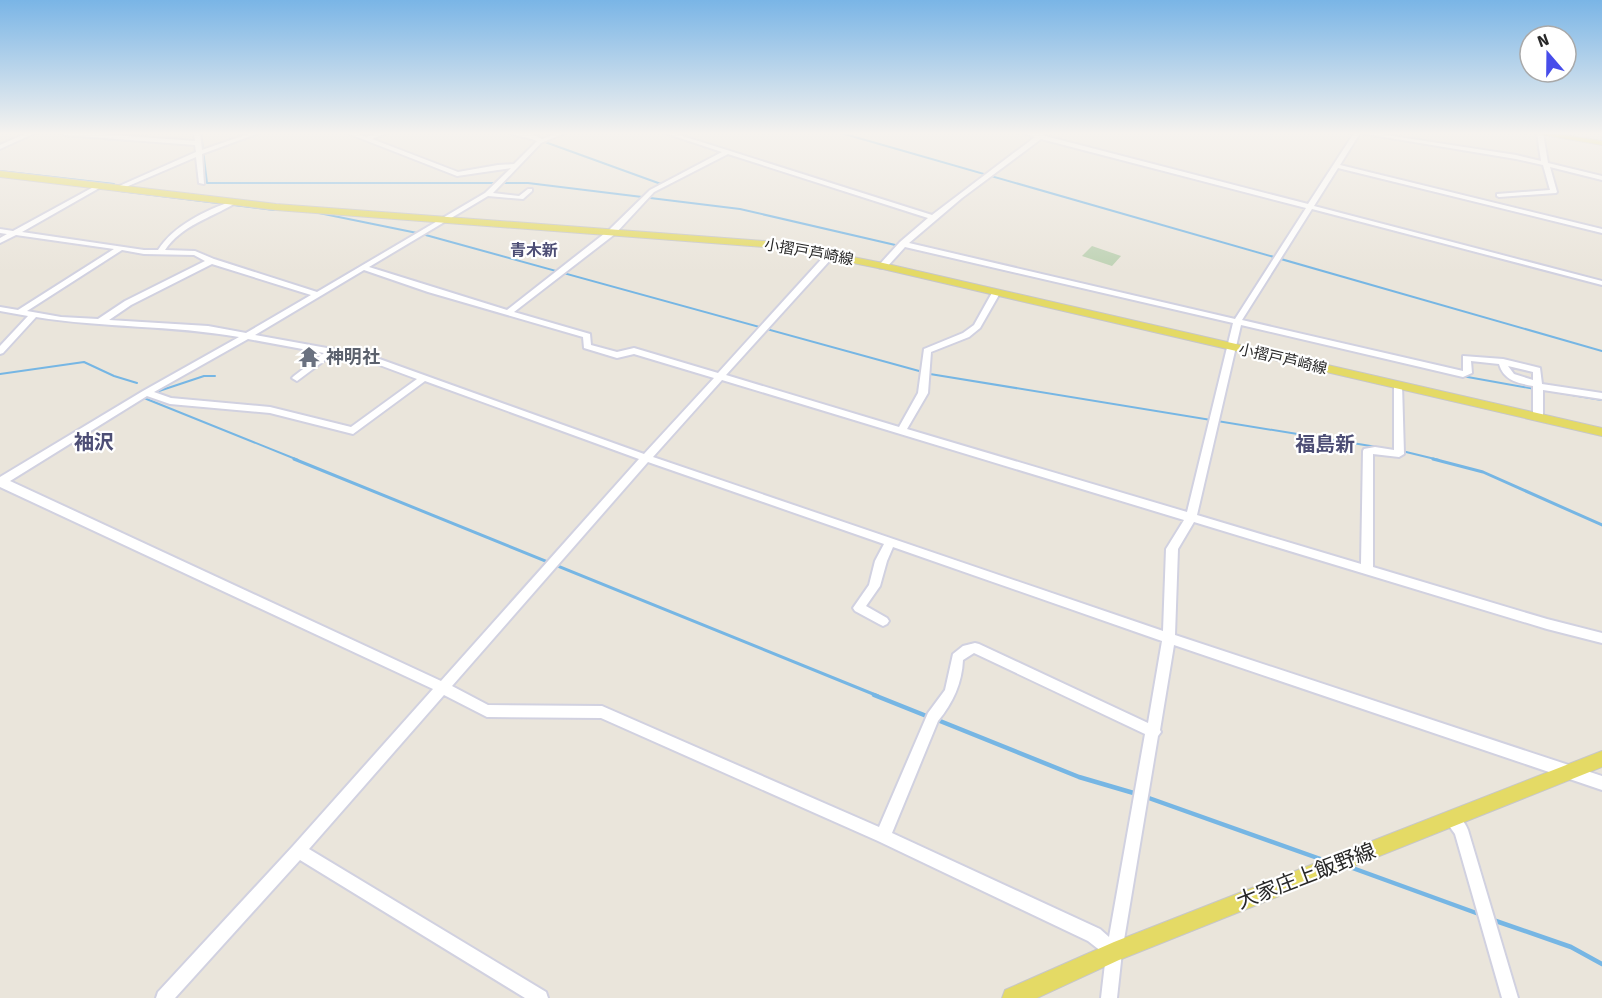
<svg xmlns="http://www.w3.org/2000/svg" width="1602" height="998" font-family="Signika,'Noto Sans JP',sans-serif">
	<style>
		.cemetery { fill: #bed2b4 }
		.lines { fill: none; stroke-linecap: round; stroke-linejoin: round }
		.stream-far2 { stroke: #76b6e4; stroke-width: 2 }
		.stream-far1 { stroke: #76b6e4; stroke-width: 3 }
		.stream { stroke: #76b6e4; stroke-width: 4.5 }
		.minor-casing { stroke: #d1d1e0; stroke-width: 4 }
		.major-casing { stroke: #c7c7c7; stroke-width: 2 }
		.minor { fill: #fff; fill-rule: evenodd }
		.major { fill: #e4da65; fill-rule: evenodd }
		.labels { text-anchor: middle; stroke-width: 4.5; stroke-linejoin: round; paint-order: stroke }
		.far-street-label { font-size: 15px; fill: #282828; stroke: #fff }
		.far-neighbourhood-label { font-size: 16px; font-weight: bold; fill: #4d4e75; stroke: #fff }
		.worship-label { font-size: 18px; font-weight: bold; fill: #5b616d; stroke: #fff; text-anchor: start }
		.neighbourhood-label { font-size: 20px; font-weight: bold; fill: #4d4e75; stroke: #fff }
		.near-street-label { font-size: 21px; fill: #282828; stroke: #fff }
	</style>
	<rect width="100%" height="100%" fill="#eae5db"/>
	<!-- cemetery -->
	<path class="cemetery" d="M1092,246L1121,256L1112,266L1082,256Z"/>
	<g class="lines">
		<!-- stream-far2 -->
		<g class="stream-far2">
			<path d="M201,133L207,183H528L740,209L1426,368"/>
			<path d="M841,133L1602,351"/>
			<path d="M18,137L27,133"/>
			<path d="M537,137L545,142L661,184"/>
			<path d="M1425,141L1513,155"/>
			<path d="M1519,156L1583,171"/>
			<path d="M0,171L114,184L116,187"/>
			<path d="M120,191L274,210"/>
			<path d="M319,213L422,234L930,374L1395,450"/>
			<path d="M0,374L84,362L114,376L137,383"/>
			<path d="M1462,376L1535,389"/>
			<path d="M1542,390L1602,400"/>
			<path d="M156,392L204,376H215"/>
			<path d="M144,398L298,460"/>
			<path d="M1402,451L1439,460"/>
		</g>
		<!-- stream-far1 -->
		<g class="stream-far1">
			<path d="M294,459L878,696"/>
			<path d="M1433,459L1483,472L1602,525"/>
		</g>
		<!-- stream -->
		<g class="stream">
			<path d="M874,695L929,717"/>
			<path d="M935,719L1079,777L1137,794"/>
			<path d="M1146,797L1326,861"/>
			<path d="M1347,866L1479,914"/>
			<path d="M1493,920L1571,947L1602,964"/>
		</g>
		<defs>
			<g id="minor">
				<path d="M27,133H35L0,149V145Z"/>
				<path d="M62,133H86L195,141L194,133H200L202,150L251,133H259L202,154L204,184L199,183L196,157L119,190L117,189V187L196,152L195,145L65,135Z"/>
				<path d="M347,133H355L366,137L379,133H387L372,139L458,172L498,165L514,164L537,141C529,137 517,137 511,133H530L542,139L557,133H565L541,143L493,193L519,196L528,189H532V191L523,199L488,196L369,267L507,310L609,230L650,190L722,152L665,133H673L932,215L1035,137L1024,133L1044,134L1045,136L1308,204L1354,133H1373L1516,155L1541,161L1537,133H1543L1548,163L1602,176V180L1550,167L1557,192L1556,193L1499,197L1497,196V194L1550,190L1543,165L1516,159L1360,133L1340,165L1602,229V233L1338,168L1314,206L1602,281V285L1312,209L1242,320L1463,371V356L1503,359L1540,368L1542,384L1602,393V399L1543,390V417L1538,420L1533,417V386C1518,383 1504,381 1499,364L1471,361L1472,373L1463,377L1241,325L1197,515L1361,564L1363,451L1364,449L1375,447L1394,450V386L1399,383L1402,384L1404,454L1399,457L1373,454V567L1547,619L1602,633V643L1547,629L1194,522L1178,549L1175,635L1602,776V790L1174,645L1160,730L1161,732L1158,736L1122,952L1117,998H1101L1106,955L1088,941L878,841L601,718L487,717L444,695L309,849L546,992L548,998H525L300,860L175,998H156L158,992L293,846L433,689L0,487V477L143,391L239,337C172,325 103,328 36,317L3,353L0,354V346L28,316L0,311V307L18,310L114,249L16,235L0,243V238L7,234L0,233V229L13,231L99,184L102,186L101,187L22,232L144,250H158C174,225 205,211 232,201L234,202V204C210,218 181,226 165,250L195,251L214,259L317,292L485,193L511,168L457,176ZM1041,139L1306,208L1235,319L909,243L962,198ZM728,154L928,218L900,242L880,264V268H886L905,247L1233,323L1187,512L907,429L928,393L931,352L969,337L980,328L1000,293L999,291H993L974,325L963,333L924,349L918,393L899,427L726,375L833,257V253H827L718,373L634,348L617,352L591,345L590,334L514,312L615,234L654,192ZM122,250L144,254L194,255L205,261L125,301L98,319L61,317L27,311ZM212,264L311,295L246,333L208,326L109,320L131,305ZM364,270L428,292L583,337L584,348L617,358L634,354L714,378L644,454L371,356L255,335ZM248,339L324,353L294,376L292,378L297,381L333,354L366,360L417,379L351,427L270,407L171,398L154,392ZM1508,366L1533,372V380L1514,374ZM722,380L1184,520L1166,549L1163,631L653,457ZM425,381L639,459L441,681L10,481L147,396L170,404L270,413L353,434ZM648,462L884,544L875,561L869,585L853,608L855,611L879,624L883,626L887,624L889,621L887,618L866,606L880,586L887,561L893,547L1162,641L1148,723L979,644L975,643L963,646L953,654L945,690L928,713L879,827L602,706L488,705L452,686ZM974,653L1145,734L1109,937L1100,929L892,833L938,721C953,703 962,683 963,660Z"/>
				<path d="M1451,812C1459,815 1465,822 1468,830L1518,998H1502L1455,834L1444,819L1446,814Z"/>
			</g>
			<g id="major">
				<path d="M1533,133H1551L1602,141V145Z"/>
				<path d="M0,171L276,204L778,242L883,263L1602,428V436L883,269L778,248L276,210L0,177Z"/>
				<path d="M1602,751V767L1119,960L1037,998H1002L1005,990L1114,942Z"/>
			</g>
		</defs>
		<!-- minor casing -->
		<use href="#minor" class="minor-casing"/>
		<!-- major casing -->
		<use href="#major" class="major-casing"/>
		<!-- minor -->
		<use href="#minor" class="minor"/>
		<!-- major -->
		<use href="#major" class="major"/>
	</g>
	<!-- sky -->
	<linearGradient id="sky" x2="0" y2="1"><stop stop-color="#7ab5e6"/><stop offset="0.49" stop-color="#f6f3ef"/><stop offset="1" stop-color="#f6f3ef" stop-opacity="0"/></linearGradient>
	<rect width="1602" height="272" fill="url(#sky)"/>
	<!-- icons -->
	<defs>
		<symbol id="temple-bare" viewBox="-9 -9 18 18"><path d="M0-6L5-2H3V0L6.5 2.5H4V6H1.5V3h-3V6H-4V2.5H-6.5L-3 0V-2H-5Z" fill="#6b7280" stroke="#fff" stroke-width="2.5" paint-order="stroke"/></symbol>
	</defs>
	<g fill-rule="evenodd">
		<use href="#temple-bare" x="294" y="342" width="30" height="30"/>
	</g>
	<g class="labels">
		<!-- far-street labels -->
		<g class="far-street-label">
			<text transform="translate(809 252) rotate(10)" y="5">小摺戸芦崎線</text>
			<text transform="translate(1283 359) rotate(13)" y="5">小摺戸芦崎線</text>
		</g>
		<!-- far-neighbourhood labels -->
		<g class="far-neighbourhood-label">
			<text x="534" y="256">青木新</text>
		</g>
		<!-- worship labels -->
		<g class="worship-label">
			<text x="326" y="363">神明社</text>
		</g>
		<!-- neighbourhood labels -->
		<g class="neighbourhood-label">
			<text x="94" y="449">袖沢</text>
			<text x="1325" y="451">福島新</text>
		</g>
		<!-- near-street labels -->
		<g class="near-street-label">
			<text transform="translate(1306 876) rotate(-21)" y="7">大家庄上飯野線</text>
		</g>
	</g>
	<!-- north arrow -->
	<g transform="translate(1548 54) rotate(340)"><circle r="28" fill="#ffffff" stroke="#a9a9a9" stroke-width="1.5"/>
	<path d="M0-4.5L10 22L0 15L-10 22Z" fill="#474dea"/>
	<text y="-9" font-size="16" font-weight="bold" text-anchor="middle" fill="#282828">N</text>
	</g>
</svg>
